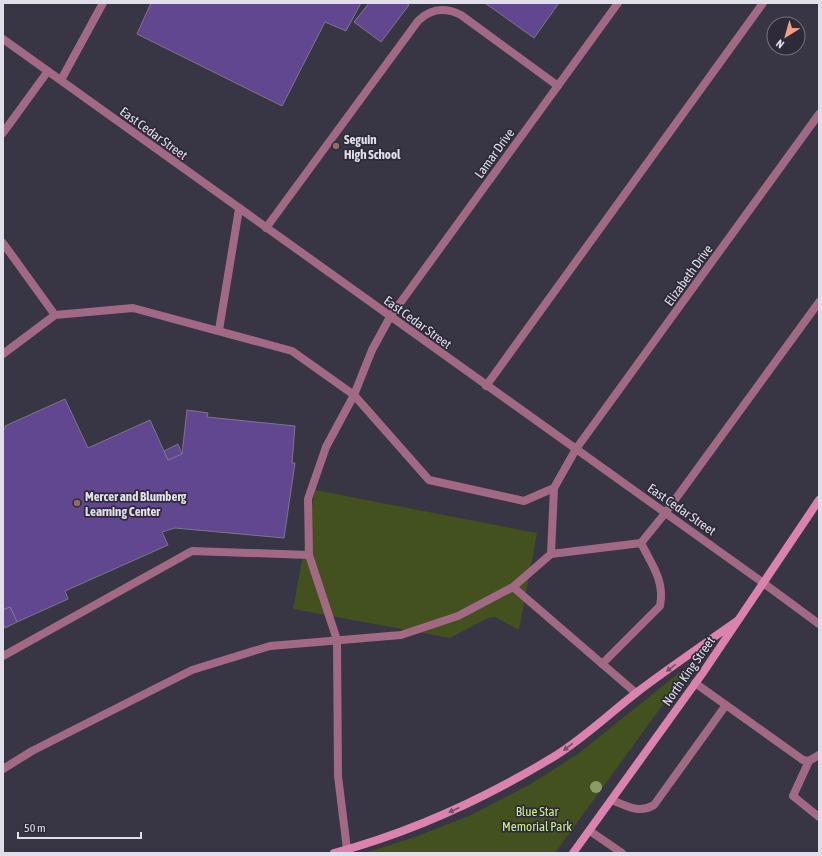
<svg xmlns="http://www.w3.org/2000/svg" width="822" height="856" font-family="'Asap Condensed',sans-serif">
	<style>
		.green { fill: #42511e }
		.building { fill: #61478f; stroke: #7c7789 }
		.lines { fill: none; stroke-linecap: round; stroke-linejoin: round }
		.service { stroke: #a16984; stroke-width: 8 }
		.minor { stroke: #a16984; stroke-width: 8 }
		.tertiary { stroke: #a16984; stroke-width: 8 }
		.secondary { stroke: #db83ae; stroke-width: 8 }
		.tree { fill: #8a9d66 }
		.oneway { fill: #734e68 }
		.education-dot { fill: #8d6e63; stroke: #2e2a3a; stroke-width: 1.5 }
		.labels { text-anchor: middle; stroke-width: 3.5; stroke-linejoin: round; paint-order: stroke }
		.street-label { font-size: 13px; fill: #e0dee9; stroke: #2e2a3a }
		.poi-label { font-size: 13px; font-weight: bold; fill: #e0dee9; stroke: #2e2a3a; text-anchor: start }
		.park-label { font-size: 13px; fill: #cef281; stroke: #2e2a3a }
	</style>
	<rect width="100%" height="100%" fill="#383545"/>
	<!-- green -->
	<g class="green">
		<path d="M315,490L537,533L519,630L495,617L488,618L450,638L293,609Z"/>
		<path d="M680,672L683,677L555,853H364L412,838L469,816L529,785L579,753Z"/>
	</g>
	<!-- building -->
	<g class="building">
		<path d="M151,3H361L346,31L325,22L282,106L137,34Z"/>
		<path d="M369,3H406L409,5L381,42L354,22Z"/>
		<path d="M485,3H559L534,38Z"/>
		<path d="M65,399L88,448L150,420L168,460L182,454L187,410L208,413L207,417L295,426L292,463H295L284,538L175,528L162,532L168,545L65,591L68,599L17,622L10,607L3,610V430L5,429V426Z"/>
		<path d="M178,444L182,454L168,460L164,451Z"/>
		<path d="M10,607L17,622L5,628L3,623V610Z"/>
	</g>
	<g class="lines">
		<!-- service -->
		<g class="service">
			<path d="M61,80L103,3"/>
			<path d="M266,228L418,21C431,8 445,7 461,15L558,86"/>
			<path d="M3,243L55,315"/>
			<path d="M219,330L239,209"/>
			<path d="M3,354L55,315L133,308L292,351L354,395L429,480L524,501L554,488L576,449"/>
			<path d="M486,386L763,3"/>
			<path d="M551,554L641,543L666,512L819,302"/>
			<path d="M513,587L636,693"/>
			<path d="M3,656L192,551L309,555"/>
			<path d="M602,664L660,606C665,581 652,565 641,543"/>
			<path d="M695,683L803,760L809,761L819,755"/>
			<path d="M809,761L793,796L819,817"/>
			<path d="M3,769L32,751L192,670L270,646L401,635L458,616L513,587L551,554L554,488"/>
			<path d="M612,800C627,806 639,814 654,805L726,705"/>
			<path d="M347,849L338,776L337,640L309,555L308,499L326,447L354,395L372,350L390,317"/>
		</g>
		<!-- minor -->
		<g class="minor">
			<path d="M3,133L48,71"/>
			<path d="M390,317L618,3"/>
			<path d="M576,449L819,114"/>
			<path d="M762,582L819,624"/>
			<path d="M590,831L622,853"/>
		</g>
		<!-- tertiary -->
		<path class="tertiary" d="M3,39L762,582"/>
		<!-- secondary -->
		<g class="secondary">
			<path d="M334,853C412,832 486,798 555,756C584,738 609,714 636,693C669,668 703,645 737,621"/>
			<path d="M573,853L702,674L819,500"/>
		</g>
	</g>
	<!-- trees -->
	<circle class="tree" cx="596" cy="787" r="6"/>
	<!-- one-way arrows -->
	<defs><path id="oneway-solid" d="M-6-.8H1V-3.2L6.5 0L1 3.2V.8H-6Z"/></defs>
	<g class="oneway">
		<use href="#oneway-solid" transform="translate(671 668) rotate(144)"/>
		<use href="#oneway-solid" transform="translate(568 747) rotate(143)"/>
		<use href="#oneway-solid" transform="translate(454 810) rotate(155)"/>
	</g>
	<!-- markers -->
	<g class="education-dot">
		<circle cx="336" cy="146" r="4"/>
		<circle cx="77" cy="503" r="4"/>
	</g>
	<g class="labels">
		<!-- street labels -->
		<g class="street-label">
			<text transform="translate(154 133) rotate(36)" y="5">East Cedar Street</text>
			<text transform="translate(494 153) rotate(-54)" y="5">Lamar Drive</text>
			<text transform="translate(688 275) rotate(-54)" y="5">Elizabeth Drive</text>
			<text transform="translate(418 322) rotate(36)" y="5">East Cedar Street</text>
			<text transform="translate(682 509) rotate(35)" y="5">East Cedar Street</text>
			<text transform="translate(688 671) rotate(-55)" y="5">North King Street</text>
		</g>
		<!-- poi labels -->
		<g class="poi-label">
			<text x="344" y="144">Seguin<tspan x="344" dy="15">High School</tspan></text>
			<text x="85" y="501">Mercer and Blumberg<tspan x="85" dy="15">Learning Center</tspan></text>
		</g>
		<!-- park labels -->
		<g class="park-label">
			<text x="537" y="816">Blue Star<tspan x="537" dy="15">Memorial Park</tspan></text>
		</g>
	</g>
	<!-- border -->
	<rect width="822" height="856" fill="none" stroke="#e0dee9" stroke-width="8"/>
	<!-- north arrow -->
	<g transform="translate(786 36) rotate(217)"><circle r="19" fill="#2e2a3a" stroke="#757280"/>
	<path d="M0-3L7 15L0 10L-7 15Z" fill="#f2a080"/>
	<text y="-6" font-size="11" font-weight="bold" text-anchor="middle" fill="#e0dee9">N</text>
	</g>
	<!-- scale -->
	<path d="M18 832v6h123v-6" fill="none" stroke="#e0dee9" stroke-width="2"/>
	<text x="24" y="832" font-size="12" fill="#e0dee9" stroke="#2e2a3a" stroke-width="3" paint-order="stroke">50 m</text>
</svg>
